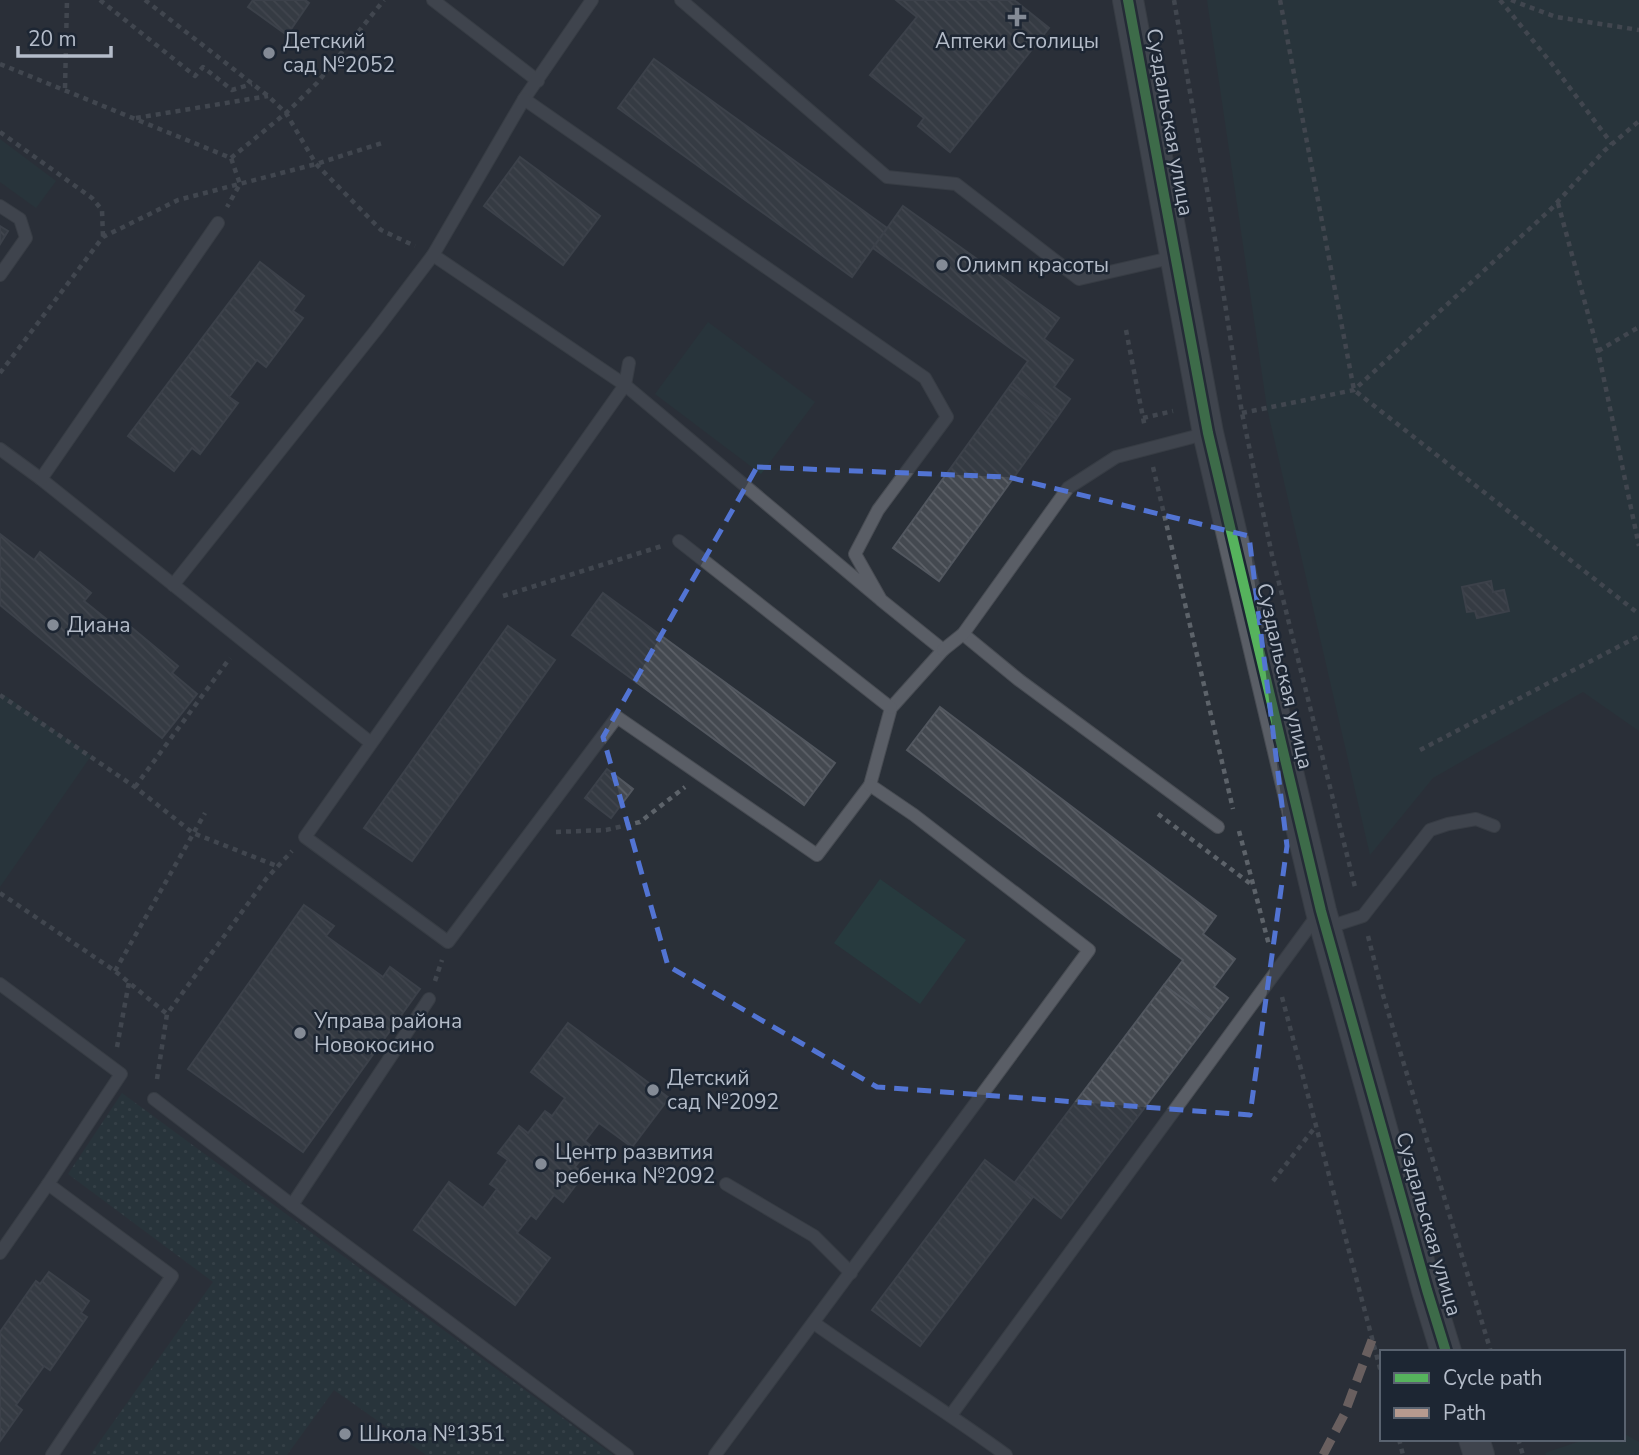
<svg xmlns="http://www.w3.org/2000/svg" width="1639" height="1455" font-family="'Nunito Sans',sans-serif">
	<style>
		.grass { fill: url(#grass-dots) }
		.park { fill: #273a3e }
		.building { fill: url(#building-back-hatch); stroke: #52575f; stroke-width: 2 }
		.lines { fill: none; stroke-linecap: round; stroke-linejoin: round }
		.service-casing { stroke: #484c53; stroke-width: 14 }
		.tertiary-casing { stroke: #484c53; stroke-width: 32 }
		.path { stroke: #5d636a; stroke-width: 4.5; stroke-dasharray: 5 5; stroke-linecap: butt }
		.service { stroke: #5a5e66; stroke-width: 12 }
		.tertiary { stroke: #5a5e66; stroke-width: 30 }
		.quiet { stroke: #b69a8f; stroke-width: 9; stroke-dasharray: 18 9; stroke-linecap: butt }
		.cycleway-casing { stroke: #1d2633; stroke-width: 15 }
		.cycleway { stroke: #56b35d; stroke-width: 10 }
		.marked { fill: none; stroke: #5274d3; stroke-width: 5; stroke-dasharray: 14 9; stroke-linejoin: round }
		.poi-dot { fill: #848b96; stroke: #1d2633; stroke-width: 2.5 }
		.labels { text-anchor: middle; stroke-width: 5; stroke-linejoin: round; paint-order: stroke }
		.poi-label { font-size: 21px; fill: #b4bcc9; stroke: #1d2633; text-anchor: start }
		.street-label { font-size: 21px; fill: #b4bcc9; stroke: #1d2633 }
	</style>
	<defs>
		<pattern id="grass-dots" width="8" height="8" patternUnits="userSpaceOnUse" patternTransform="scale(1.75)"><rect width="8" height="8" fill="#273a3e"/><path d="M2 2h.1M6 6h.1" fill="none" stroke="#445559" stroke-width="1.8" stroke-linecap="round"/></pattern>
		<pattern id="building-back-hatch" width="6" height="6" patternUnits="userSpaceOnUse" patternTransform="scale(1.75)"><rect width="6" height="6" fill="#444950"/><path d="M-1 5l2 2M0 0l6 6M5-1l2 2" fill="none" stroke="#5d6168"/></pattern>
	</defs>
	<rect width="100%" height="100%" fill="#2a3038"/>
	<!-- grass -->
	<path class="grass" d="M122,1093L613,1455H426L334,1390L287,1455H90L213,1282L68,1174Z"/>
	<!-- park -->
	<g class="park">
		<path d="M1207,0H1639V731L1583,692L1433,778L1370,855L1267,408Z"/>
		<path d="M0,139L56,181L36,208L0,182Z"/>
		<path d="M708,322L815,402L761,474L655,394Z"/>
		<path d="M3,694L91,756L0,887V698Z"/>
		<path d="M880,879L966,940L920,1004L834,943Z"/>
		<path d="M1623,1433L1639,1442V1455H1546L1545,1453L1586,1439H1623Z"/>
	</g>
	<!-- building -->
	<g class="building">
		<path d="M253,0H305L309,3L287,35L248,7Z"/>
		<path d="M896,0H1014L1049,28L950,152L918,126L924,118L870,75L917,17Z"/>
		<path d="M654,59L887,228L852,277L618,108Z"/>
		<path d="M520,157L600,216L563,265L484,206Z"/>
		<path d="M903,206L1059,318L1044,339L1073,360L1054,387L1070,399L1056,419L1010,386L1028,361L873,248Z"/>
		<path d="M0,226L8,231L0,244Z"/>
		<path d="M260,262L304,296L293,311L303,318L266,367L257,360L229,397L238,403L200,454L192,448L174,471L128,436Z"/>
		<path d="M1010,386L1056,419L939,581L893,548Z"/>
		<path d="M0,534L34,560L40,552L91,593L84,601L120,630L126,623L178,666L172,673L197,694L162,738L0,605Z"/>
		<path d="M1491,581L1493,592L1504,590L1509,611L1477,618L1475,611L1467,612L1462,587Z"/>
		<path d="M603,593L835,763L804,805L572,635Z"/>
		<path d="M508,626L555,660L412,861L364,828Z"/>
		<path d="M940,707L1216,916L1203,934L1235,959L1214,987L1228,998L1211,1020L1164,985L1183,960L907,750Z"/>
		<path d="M607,769L633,789L611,818L585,798Z"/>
		<path d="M304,905L334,926L326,936L383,977L390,967L420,989L303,1152L188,1069Z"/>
		<path d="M1164,985L1211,1020L1061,1218L1015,1182Z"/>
		<path d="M568,1023L669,1098L632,1147L599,1123L585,1141L591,1146L575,1167L584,1174L563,1202L554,1195L536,1219L531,1215L517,1233L550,1258L515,1305L414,1230L449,1182L483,1208L497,1189L490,1184L508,1160L498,1153L519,1126L528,1133L545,1111L552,1116L565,1098L531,1072Z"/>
		<path d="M985,1160L1033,1197L920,1346L872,1310Z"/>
		<path d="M49,1272L89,1301L81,1313L87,1317L50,1370L44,1366L16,1405L22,1410L0,1441V1332L36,1281L40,1284Z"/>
	</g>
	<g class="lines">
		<defs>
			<g id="service">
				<path d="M433,0L538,81"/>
				<path d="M592,0L524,99L925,378L947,417L878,510L855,554L881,600L943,650L891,708L870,785L817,855L617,717L448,942L305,837L625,385L881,600"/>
				<path d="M681,0L887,177L956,184L1079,279L1175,257"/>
				<path d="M0,206L20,219L26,238L0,275"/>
				<path d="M433,255L625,385L629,363"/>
				<path d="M0,449L41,479L371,743"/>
				<path d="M41,479L218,223"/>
				<path d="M679,541L891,708"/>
				<path d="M173,585L376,330L433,255L524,99"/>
				<path d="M963,634L1019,680L1218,827"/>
				<path d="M943,650L963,634L1068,488L1116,457L1208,433"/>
				<path d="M1326,928L1363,916L1430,830L1448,824L1476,819L1494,826"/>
				<path d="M0,984L121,1074L48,1184L0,1253"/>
				<path d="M154,1099L292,1205L627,1455"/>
				<path d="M48,1184L172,1276L52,1455"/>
				<path d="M726,1184L814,1236L851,1273"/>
				<path d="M292,1205L429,999"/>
				<path d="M814,1323C877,1368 943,1409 1006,1455"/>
				<path d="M951,1415L1319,913"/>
				<path d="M715,1455L1089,950L914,815L870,785"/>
			</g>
			<g id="tertiary">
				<path d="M1128,0L1208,433L1239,565L1321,911L1427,1290L1446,1352"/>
				<path d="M1474,1439L1479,1455"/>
			</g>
		</defs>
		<!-- service casing -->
		<use href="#service" class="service-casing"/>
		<!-- tertiary casing -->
		<use href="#tertiary" class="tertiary-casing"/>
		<!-- path -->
		<g class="path">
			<path d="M100,0L195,76L203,67L232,90L252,84"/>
			<path d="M145,0L268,96L286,113L316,164L381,230L415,246"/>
			<path d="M1174,0L1210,207L1242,413L1272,555L1356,891"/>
			<path d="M1280,0L1354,390L1639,614"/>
			<path d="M1500,0L1552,64L1612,144"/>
			<path d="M1511,0L1556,17L1639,30"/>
			<path d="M0,64L231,158L240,184L227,207"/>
			<path d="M65,88L67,0"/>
			<path d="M136,118L268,96"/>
			<path d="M0,132L92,198L102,210L103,237"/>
			<path d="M231,158L286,113L317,83L384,0"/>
			<path d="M1558,203L1598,351L1639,546"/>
			<path d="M1126,330L1145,428"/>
			<path d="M1598,351L1639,327"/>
			<path d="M0,373L103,237L178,200L316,164L382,143"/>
			<path d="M1242,413L1354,390L1551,209L1604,151L1639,121"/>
			<path d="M1143,418L1173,411"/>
			<path d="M1153,467L1233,809"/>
			<path d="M503,596L662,546"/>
			<path d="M0,695L135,787L193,833L277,866"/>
			<path d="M1420,750L1639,636"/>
			<path d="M135,787L230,658"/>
			<path d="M1158,814L1252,885"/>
			<path d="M1239,831L1269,945"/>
			<path d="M556,832L606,830L640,822L685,787"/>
			<path d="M0,893L115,971L167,1014"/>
			<path d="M1368,936L1383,995L1491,1352"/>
			<path d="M115,971L205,813"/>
			<path d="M435,981L442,960"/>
			<path d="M1282,997L1382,1376"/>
			<path d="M117,1047L129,982"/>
			<path d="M157,1079L167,1014L266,879L292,851"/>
			<path d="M1273,1181L1316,1126"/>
			<path d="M1399,1439L1403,1455"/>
			<path d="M1518,1439L1523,1455"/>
		</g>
		<!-- service -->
		<use href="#service" class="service"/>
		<!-- tertiary -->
		<use href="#tertiary" class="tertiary"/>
		<!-- quiet -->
		<path class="quiet" d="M1323,1455L1344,1415L1372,1340"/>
		<defs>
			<path id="cycleway" d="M1128,0L1208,433L1239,565L1321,911L1427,1290L1446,1352"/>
		</defs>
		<!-- cycleway casing -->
		<use href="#cycleway" class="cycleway-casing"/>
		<!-- cycleway -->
		<use href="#cycleway" class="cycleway"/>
	</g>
	<!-- marked area -->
	<path d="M0 0H1639V1455H0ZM757,467L1008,477L1249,536L1287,846L1250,1115L877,1087L668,966L603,737Z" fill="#2a3038" fill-opacity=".55" fill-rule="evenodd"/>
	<path class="marked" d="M757,467L1008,477L1249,536L1287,846L1250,1115L877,1087L668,966L603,737Z"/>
	<!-- markers -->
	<g class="poi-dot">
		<path d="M1013.5 6.5h7v7h7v7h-7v7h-7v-7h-7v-7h7z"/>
		<circle cx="269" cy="53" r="7"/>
		<circle cx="942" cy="265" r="7"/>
		<circle cx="53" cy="625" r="7"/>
		<circle cx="300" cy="1033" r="7"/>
		<circle cx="653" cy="1090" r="7"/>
		<circle cx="541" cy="1164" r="7"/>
		<circle cx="345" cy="1434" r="7"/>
	</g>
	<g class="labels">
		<!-- poi labels -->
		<g class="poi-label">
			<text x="283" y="48">Детский<tspan x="283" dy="24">сад №2052</tspan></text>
			<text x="1017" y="48" text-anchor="middle">Аптеки Столицы</text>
			<text x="956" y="272">Олимп красоты</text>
			<text x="67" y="632">Диана</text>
			<text x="314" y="1028">Управа района<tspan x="314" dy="24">Новокосино</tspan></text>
			<text x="667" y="1085">Детский<tspan x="667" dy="24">сад №2092</tspan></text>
			<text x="555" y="1159">Центр развития<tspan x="555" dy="24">ребенка №2092</tspan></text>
			<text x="359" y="1441">Школа №1351</text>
		</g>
		<!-- street labels -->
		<g class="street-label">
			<text transform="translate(1170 122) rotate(80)" y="7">Суздальская улица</text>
			<text transform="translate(1285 676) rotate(77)" y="7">Суздальская улица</text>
			<text transform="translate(1429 1224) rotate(74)" y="7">Суздальская улица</text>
		</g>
	</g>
	<!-- legend -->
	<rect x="1380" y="1350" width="245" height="91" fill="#1d2633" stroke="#59626f" stroke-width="2"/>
	<rect x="1394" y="1373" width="35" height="10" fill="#56b35d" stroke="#59626f" stroke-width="2"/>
	<text x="1443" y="1385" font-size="21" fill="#b4bcc9">Cycle path</text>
	<rect x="1394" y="1408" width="35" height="10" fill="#b69a8f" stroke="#59626f" stroke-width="2"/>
	<text x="1443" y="1420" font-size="21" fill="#b4bcc9">Path</text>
	<!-- scale -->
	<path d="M18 46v10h93v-10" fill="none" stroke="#b4bcc9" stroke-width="3.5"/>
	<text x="28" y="46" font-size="21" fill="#b4bcc9" stroke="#1d2633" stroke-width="5" paint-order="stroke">20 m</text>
</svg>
